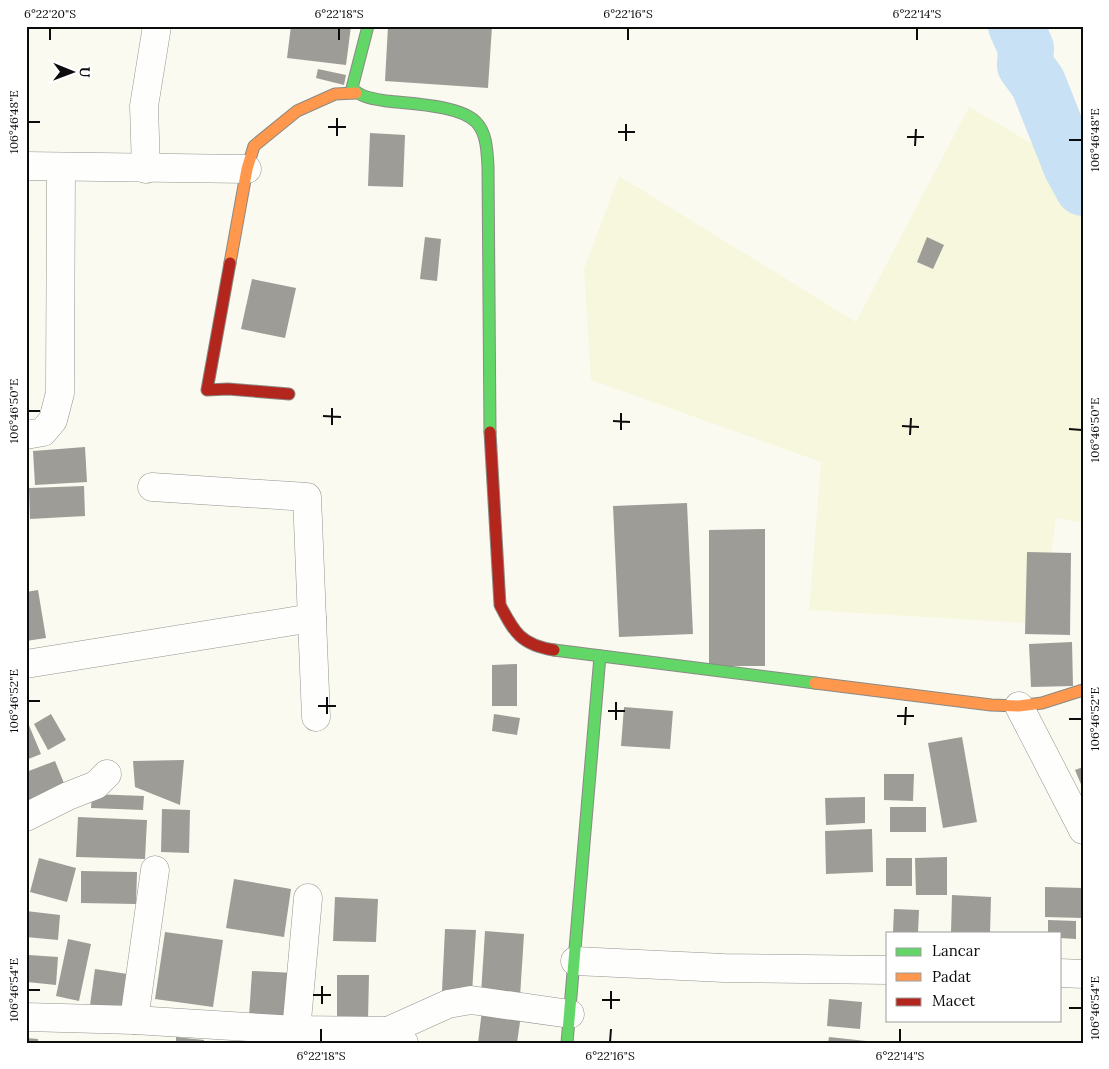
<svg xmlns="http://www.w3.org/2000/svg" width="1109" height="1069" font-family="Lora,serif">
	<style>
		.farmland { fill: #f7f7dd }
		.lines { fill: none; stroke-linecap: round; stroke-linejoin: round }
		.river { stroke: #c8e1f4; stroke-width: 56 }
		.building { fill: #9e9c96 }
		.street-casing { stroke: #94938f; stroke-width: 29 }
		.fast-casing { stroke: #8a8a85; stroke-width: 13 }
		.slow-casing { stroke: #8a8a85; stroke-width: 13 }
		.jam-casing { stroke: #8a8a85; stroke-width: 13 }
		.street { stroke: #fefefd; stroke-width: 28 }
		.fast { stroke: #63d668; stroke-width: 11 }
		.slow { stroke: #ff974d; stroke-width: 11 }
		.jam { stroke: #b3261e; stroke-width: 11 }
		.ticks { fill: none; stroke: #0c0c0c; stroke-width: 2 }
		.neatline { fill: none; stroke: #0c0c0c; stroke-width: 2 }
		.ticks-label { font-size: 12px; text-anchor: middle; fill: #0c0c0c }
	</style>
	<rect width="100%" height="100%" fill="#fbfaf0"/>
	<!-- farmland -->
	<path class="farmland" d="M969,107L1083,173V523L1056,518L1042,624L809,610L821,462L591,380L584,269L619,176L856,322Z"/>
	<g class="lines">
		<!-- river -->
		<path class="river" d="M1016,26L1026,48L1025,65L1038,83L1071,166L1083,188"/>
	</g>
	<!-- building -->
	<g class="building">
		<path d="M291,26H351L346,65L287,58Z"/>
		<path d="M388,26H492L488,88L385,81Z"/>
		<path d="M318,69L346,75L344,85L316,78Z"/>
		<path d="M370,133L405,135L403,187L368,186Z"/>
		<path d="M425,237L441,239L437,281L420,279Z"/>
		<path d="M927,237L944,245L933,269L917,262Z"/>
		<path d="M252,279L296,288L285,338L241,329Z"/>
		<path d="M85,447L87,482L35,485L33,451Z"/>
		<path d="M84,486L85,516L30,519L29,488Z"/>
		<path d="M687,503L693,634L619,637L613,506Z"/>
		<path d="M765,529V666H709V530Z"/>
		<path d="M1027,552L1071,553L1070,635L1025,634Z"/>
		<path d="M38,590L46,638L26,641V592Z"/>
		<path d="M1072,642L1073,686L1031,687L1029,644Z"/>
		<path d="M517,664V706H492V665Z"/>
		<path d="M624,707L673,711L670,749L621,746Z"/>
		<path d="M51,714L66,740L48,750L34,724Z"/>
		<path d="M494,714L520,718L517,735L492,731Z"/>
		<path d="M28,723L41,754L26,760V724Z"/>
		<path d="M962,737L977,822L943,828L928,743Z"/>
		<path d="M184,760L180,805L135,787L133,761Z"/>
		<path d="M55,761L66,788L26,804V772Z"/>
		<path d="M1083,767V789L1075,770Z"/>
		<path d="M884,774H914L913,801L884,800Z"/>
		<path d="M92,794L144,796L143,810L91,808Z"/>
		<path d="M865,797V823L826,825L825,798Z"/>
		<rect x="890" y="807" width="36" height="25"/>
		<path d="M162,809L190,810L189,853L161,852Z"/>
		<path d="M78,817L147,820L145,859L76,857Z"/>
		<path d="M872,829L873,872L826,874L825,831Z"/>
		<path d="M947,857V895H916L915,858Z"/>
		<path d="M39,858L76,868L67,902L30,892Z"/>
		<rect x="886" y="858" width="26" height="28"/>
		<path d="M81,871L137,872L136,904L81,903Z"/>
		<path d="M234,879L291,889L284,937L226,928Z"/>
		<path d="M1045,887L1083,888V918L1045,917Z"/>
		<path d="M952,895L991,897L990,933H951Z"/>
		<path d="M335,897L378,899L376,942L333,941Z"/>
		<path d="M894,909L919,910L918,933H893Z"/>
		<path d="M26,911L60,915L58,940L26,937Z"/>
		<path d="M1048,920L1076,921V939L1060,938V933H1048Z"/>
		<path d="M445,929L476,930L472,993L442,991Z"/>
		<path d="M485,931L524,934L520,997L481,994Z"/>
		<path d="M165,932L223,940L213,1007L155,999Z"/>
		<path d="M68,939L91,944L79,1001L56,996Z"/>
		<path d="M29,955L58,957L56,985L27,982Z"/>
		<path d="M95,969L134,975L127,1018L89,1012Z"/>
		<path d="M252,971L295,973L292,1020L249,1017Z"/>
		<path d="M337,975H369L368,1021H337Z"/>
		<path d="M829,999L862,1002L860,1029L827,1026Z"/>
		<path d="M482,1010L521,1015L517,1043H478Z"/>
		<path d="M176,1037L204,1040V1043H176Z"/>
		<path d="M829,1037L866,1041L865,1043H828Z"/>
		<path d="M26,1038L38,1039V1043H26Z"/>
	</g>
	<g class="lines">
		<defs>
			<g id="street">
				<path d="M26,166L247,169"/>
				<path d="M146,169L144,106L157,26"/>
				<path d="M26,435L43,432L53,420L60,393L61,167"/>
				<path d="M152,487L307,497L316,717"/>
				<path d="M26,664L312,618"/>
				<path d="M1019,706L1083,830"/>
				<path d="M26,817L68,796L96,785L107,774"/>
				<path d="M575,961L724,968L888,970"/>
				<path d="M1060,973L1083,974"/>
				<path d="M26,1017L134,1020L296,1030L388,1031L404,1043"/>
				<path d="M134,1020L155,870"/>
				<path d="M388,1031L448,1004L471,1000L570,1014"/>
				<path d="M295,1043L308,898"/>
			</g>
			<g id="fast">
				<path d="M368,26L352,88C361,98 375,99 387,101C411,104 459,105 476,122C487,133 487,152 488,166L490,432"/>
				<path d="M554,650L815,683"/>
				<path d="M567,1043L600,656"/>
			</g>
			<g id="slow">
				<path d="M230,263L247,169L254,146L297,111L335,94L356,93"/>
				<path d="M815,683L991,705L1019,706L1042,703L1083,690"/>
			</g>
			<g id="jam">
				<path d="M230,263L207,390L228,389L289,394"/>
				<path d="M490,432L500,605C514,632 521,645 554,650"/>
			</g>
		</defs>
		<!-- street casing -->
		<use href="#street" class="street-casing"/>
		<!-- fast casing -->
		<use href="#fast" class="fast-casing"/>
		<!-- slow casing -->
		<use href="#slow" class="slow-casing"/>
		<!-- jam casing -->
		<use href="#jam" class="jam-casing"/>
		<!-- street -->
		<use href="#street" class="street"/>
		<!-- fast -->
		<use href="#fast" class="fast"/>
		<!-- slow -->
		<use href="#slow" class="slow"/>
		<!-- jam -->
		<use href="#jam" class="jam"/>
	</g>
	<!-- ticks -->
	<path class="ticks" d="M50,40V28M339,40V28M628,40V28M917,40V28M28,122H40M328,127H346M618,132H635M337,136V118M907,137H924M1069,140H1082M626,141V124M915,146L916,129M28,411H40M323,416L341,417M613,421L630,422M332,425V408M902,426L919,427M1069,429L1082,430M621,430V413M910,435L911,418M28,701H40M318,706H336M608,711H625M327,714V697M897,716H914M1069,719H1082M616,720V702M905,725L906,707M28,990H40M313,995H331M602,1000H620M322,1004V986M1069,1008H1082M611,1009V991M321,1042V1029M610,1042L611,1029M900,1042V1029"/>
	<!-- border -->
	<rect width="1109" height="1069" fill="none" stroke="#ffffff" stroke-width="55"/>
	<!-- legend -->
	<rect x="886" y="932" width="175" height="90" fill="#ffffff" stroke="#9e9e9e"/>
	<rect x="896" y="948" width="25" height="8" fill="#63d668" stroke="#9e9e9e"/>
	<text x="932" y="956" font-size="15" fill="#0c0c0c">Lancar</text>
	<rect x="896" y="973" width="25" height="8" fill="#ff974d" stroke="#9e9e9e"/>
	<text x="932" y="982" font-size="15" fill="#0c0c0c">Padat</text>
	<rect x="896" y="998" width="25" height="8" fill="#b3261e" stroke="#9e9e9e"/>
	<text x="932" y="1006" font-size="15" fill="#0c0c0c">Macet</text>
	<!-- north arrow -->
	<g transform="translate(72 72) rotate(91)" stroke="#ffffff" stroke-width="4" paint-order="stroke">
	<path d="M0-4L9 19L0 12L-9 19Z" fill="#0c0c0c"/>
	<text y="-8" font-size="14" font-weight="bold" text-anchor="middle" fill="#0c0c0c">U</text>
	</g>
	<rect x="28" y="28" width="1054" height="1014" class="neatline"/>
	<g class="ticks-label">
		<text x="50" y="18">6°22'20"S</text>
		<text x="339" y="18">6°22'18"S</text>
		<text x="628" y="18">6°22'16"S</text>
		<text x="917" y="18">6°22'14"S</text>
		<text transform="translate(14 122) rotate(-90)" y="4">106°46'48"E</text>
		<text transform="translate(1095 140) rotate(-90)" y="4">106°46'48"E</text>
		<text transform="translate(14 411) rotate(-90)" y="4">106°46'50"E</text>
		<text transform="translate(1095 430) rotate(-90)" y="4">106°46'50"E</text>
		<text transform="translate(14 701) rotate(-90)" y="4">106°46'52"E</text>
		<text transform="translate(1095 719) rotate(-90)" y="4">106°46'52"E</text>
		<text transform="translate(14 990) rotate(-90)" y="4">106°46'54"E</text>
		<text transform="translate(1095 1008) rotate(-90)" y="4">106°46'54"E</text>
		<text x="321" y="1060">6°22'18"S</text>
		<text x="610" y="1060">6°22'16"S</text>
		<text x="900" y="1060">6°22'14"S</text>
	</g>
</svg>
